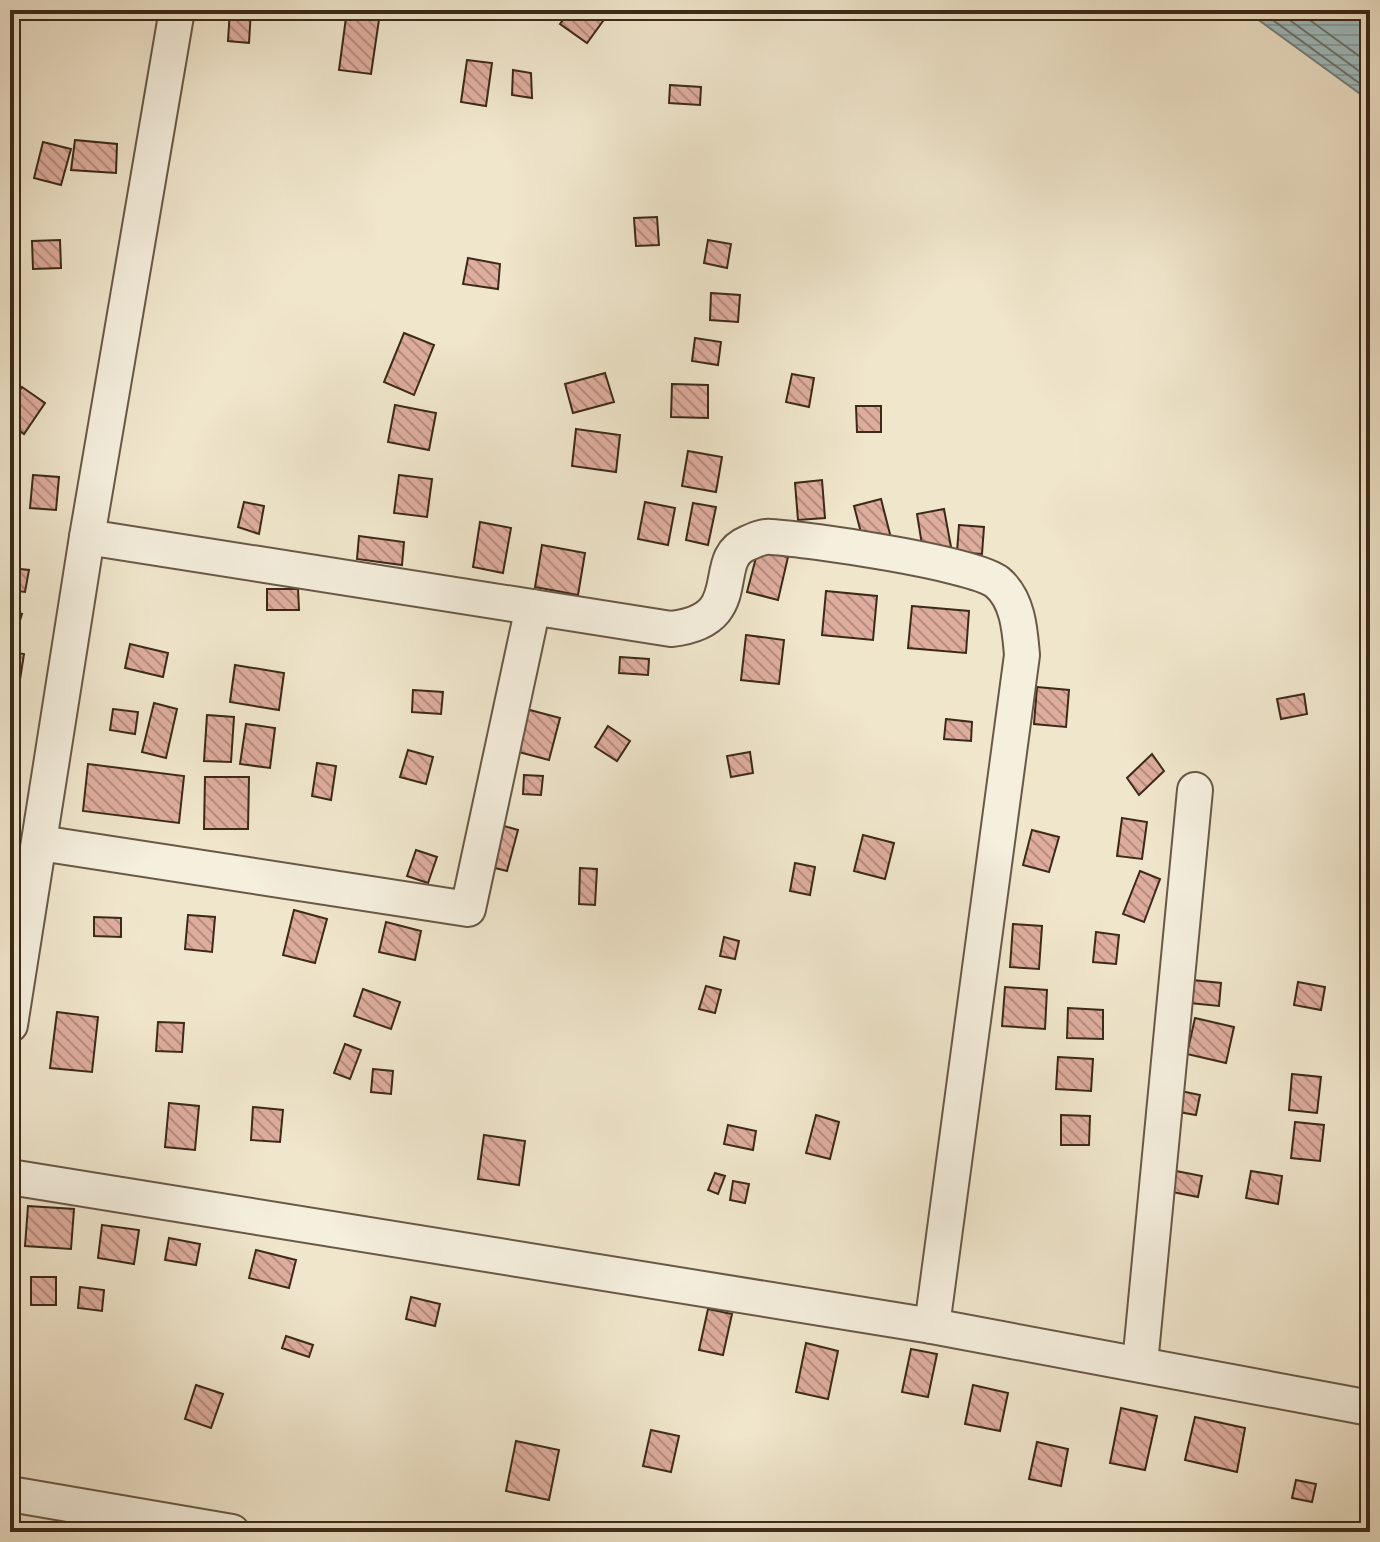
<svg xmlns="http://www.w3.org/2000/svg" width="1380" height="1542" font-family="'IM FELL English',serif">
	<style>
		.water { fill: url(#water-rules); stroke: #77827e; stroke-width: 2 }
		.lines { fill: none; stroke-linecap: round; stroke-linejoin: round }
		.shore { stroke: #6d736d; stroke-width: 2 }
		.building { fill: url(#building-back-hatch); stroke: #3c2919; stroke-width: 2 }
		.street-casing { stroke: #695846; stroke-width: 38 }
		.street { stroke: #f5efde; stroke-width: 34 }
	</style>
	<defs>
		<pattern id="water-rules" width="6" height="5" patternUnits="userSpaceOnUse" patternTransform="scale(2)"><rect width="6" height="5" fill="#9ebdc1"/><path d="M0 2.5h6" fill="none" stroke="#89a2a5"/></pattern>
		<pattern id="building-back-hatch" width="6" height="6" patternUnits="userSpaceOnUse" patternTransform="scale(2)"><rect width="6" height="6" fill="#dead9e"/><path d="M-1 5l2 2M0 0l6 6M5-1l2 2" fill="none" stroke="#b58d80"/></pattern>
	</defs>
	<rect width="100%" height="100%" fill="#f0e6cc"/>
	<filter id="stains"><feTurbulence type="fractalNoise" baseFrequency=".0025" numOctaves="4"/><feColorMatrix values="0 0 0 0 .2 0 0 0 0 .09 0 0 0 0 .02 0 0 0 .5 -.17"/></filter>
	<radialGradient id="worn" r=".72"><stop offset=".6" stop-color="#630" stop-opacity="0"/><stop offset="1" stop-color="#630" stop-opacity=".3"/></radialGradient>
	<!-- water -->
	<path class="water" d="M1245,10H1370V101Z"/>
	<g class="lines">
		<!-- shore -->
		<g class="shore">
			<path d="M1259,10L1370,91"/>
			<path d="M1276,10L1370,79"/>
			<path d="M1296,10L1370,64"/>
		</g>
	</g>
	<!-- building -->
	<g class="building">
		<path d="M230,10H251L249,43L228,41Z"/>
		<path d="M347,10L380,13L371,74L339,70Z"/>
		<path d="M570,10H611L587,43L560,24Z"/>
		<path d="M467,60L492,63L486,106L461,102Z"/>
		<path d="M513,70L531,73L532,98L512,95Z"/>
		<path d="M670,85L701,87L700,105L669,103Z"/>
		<path d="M75,140L117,144L116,173L71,170Z"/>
		<path d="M43,142L71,149L61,185L34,178Z"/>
		<path d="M657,217L659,245L636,246L634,218Z"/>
		<path d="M60,240L61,268L33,269L32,241Z"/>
		<path d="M708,240L731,244L727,268L704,263Z"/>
		<path d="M468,258L500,264L498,289L463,284Z"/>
		<path d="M711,293L740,295L738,322L710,320Z"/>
		<path d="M404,333L434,345L414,395L384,382Z"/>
		<path d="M695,338L721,342L718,365L692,361Z"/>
		<path d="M605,373L614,402L573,413L565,384Z"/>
		<path d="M792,374L814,378L809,407L786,402Z"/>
		<path d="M672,384L708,385V418L671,417Z"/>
		<path d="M22,387L45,403L24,434L10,424V404Z"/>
		<path d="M395,405L436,413L429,450L388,442Z"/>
		<path d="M856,406H881V432H857Z"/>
		<path d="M576,429L620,435L616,472L572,466Z"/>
		<path d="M688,451L722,457L716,492L682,486Z"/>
		<path d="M33,475L59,477L56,510L30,508Z"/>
		<path d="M399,475L432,479L427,517L394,513Z"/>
		<path d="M822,480L825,518L798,520L795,483Z"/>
		<path d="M881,499L891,538L864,544L854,506Z"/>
		<path d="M244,502L264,506L259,534L238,527Z"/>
		<path d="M645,502L675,508L668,545L638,539Z"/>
		<path d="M693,503L716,507L708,545L686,540Z"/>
		<path d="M944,509L951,547L923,551L917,514Z"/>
		<path d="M480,522L511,528L503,573L473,567Z"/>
		<path d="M959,525L984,527L982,554L957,552Z"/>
		<path d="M359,536L404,542L402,565L357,559Z"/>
		<path d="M542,545L585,553L578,595L535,587Z"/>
		<path d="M758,550L788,557L778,600L747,592Z"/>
		<path d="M10,568L29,570L25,592L10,590Z"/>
		<path d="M267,589H298L299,610H267Z"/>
		<path d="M826,591L877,596L873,640L822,635Z"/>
		<path d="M912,606L969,611L966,653L908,648Z"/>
		<path d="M10,610L22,614L13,643L10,642Z"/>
		<path d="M746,635L784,640L779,684L741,680Z"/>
		<path d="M130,644L168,653L163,677L125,668Z"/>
		<path d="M10,652L24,654L19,686L10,685Z"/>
		<path d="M620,657L649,659L648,675L619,673Z"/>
		<path d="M235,665L284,673L279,710L230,702Z"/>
		<path d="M1037,687L1069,690L1066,727L1034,724Z"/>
		<path d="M413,690L443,692L441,714L412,712Z"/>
		<path d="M1304,694L1307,714L1281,719L1277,699Z"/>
		<path d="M154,703L177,709L166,758L142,752Z"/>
		<path d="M113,709L138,712L135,734L110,730Z"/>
		<path d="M526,709L560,718L549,760L515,751Z"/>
		<path d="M207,715L234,717L231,762L204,761Z"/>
		<path d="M946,719L972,722L971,741L944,739Z"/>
		<path d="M246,724L275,728L270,768L240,764Z"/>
		<path d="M608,726L630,741L617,761L595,747Z"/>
		<path d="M408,750L433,757L426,784L400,777Z"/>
		<path d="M750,752L753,773L731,777L727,756Z"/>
		<path d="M1152,754L1164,771L1139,795L1127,778Z"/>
		<path d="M317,763L336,766L331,800L312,796Z"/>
		<path d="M88,764L184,776L179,823L83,811Z"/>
		<path d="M524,775L543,776L541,795L523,794Z"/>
		<path d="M205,777H249L248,829H204Z"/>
		<path d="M1122,818L1147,822L1142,859L1117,856Z"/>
		<path d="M494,823L518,830L507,871L483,865Z"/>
		<path d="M1032,830L1059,837L1049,872L1023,865Z"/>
		<path d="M863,835L894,843L885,879L854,871Z"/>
		<path d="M416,850L437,857L428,883L407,876Z"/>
		<path d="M795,863L815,867L810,895L790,891Z"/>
		<path d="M580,868L597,869L595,905L579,904Z"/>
		<path d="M1140,871L1160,879L1144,922L1123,914Z"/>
		<path d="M294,910L327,919L315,963L283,955Z"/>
		<path d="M188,915L215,917L212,952L185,949Z"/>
		<path d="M94,917L121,918V937L94,936Z"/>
		<path d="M386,922L421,931L415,960L379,952Z"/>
		<path d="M1013,924L1042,926L1039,969L1010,967Z"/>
		<path d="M1096,932L1119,935L1116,964L1093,962Z"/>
		<path d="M724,937L739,941L735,959L720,956Z"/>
		<path d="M1183,979L1221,983L1219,1006L1180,1002Z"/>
		<path d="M1298,982L1325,987L1321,1010L1294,1005Z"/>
		<path d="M706,986L721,990L715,1013L699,1009Z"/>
		<path d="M1005,987L1047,990L1045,1029L1002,1026Z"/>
		<path d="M363,989L400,1002L391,1029L354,1016Z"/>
		<path d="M1068,1008L1103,1010V1039L1067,1038Z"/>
		<path d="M57,1012L98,1017L92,1072L50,1068Z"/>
		<path d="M1195,1018L1234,1027L1226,1063L1187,1054Z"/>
		<path d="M158,1022L184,1023L182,1052L156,1051Z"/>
		<path d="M345,1044L361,1050L350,1079L334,1073Z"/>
		<path d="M1058,1057L1093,1059L1091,1091L1056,1089Z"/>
		<path d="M373,1069L393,1071L391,1094L371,1092Z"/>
		<path d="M1292,1074L1321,1077L1317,1113L1289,1110Z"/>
		<path d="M1171,1089L1200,1095L1196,1115L1167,1110Z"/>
		<path d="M169,1103L199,1106L195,1150L165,1147Z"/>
		<path d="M253,1107L283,1110L280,1142L251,1140Z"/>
		<path d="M816,1115L839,1122L830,1159L806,1153Z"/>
		<path d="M1061,1115L1090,1116L1089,1145H1061Z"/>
		<path d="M1295,1122L1324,1125L1320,1161L1291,1158Z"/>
		<path d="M728,1125L756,1131L753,1150L724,1144Z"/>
		<path d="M484,1135L525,1141L519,1185L478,1179Z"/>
		<path d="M1176,1171L1202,1176L1198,1197L1172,1192Z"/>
		<path d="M1251,1171L1282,1176L1278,1204L1246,1198Z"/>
		<path d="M715,1173L725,1176L718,1194L708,1190Z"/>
		<path d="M733,1181L749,1184L745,1203L730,1200Z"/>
		<path d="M28,1206L74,1209L71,1249L25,1246Z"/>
		<path d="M102,1225L139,1230L134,1264L98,1258Z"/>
		<path d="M169,1238L200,1244L196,1265L165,1260Z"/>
		<path d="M256,1250L296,1260L289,1288L249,1278Z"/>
		<rect x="31" y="1277" width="25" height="28"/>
		<path d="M80,1287L104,1290L102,1311L78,1308Z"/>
		<path d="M411,1297L440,1304L435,1326L406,1319Z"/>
		<path d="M708,1309L732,1314L723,1355L699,1350Z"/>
		<path d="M286,1336L313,1345L309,1357L282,1348Z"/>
		<path d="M806,1343L838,1351L828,1399L796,1392Z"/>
		<path d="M911,1349L937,1354L928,1397L902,1392Z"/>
		<path d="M196,1385L223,1394L211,1428L185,1419Z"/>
		<path d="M973,1385L1008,1393L1000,1431L965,1424Z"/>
		<path d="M1121,1408L1157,1416L1145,1470L1110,1463Z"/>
		<path d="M1195,1417L1245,1428L1237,1472L1185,1460Z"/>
		<path d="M651,1430L679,1436L671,1472L643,1466Z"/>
		<path d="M516,1441L559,1450L549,1500L506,1491Z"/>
		<path d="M1037,1442L1068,1449L1061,1486L1029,1479Z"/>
		<path d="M1296,1480L1316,1484L1312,1502L1292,1498Z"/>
	</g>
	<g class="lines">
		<defs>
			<g id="street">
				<path d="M87,537L671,629C751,620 707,559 748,543C755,540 763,536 771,537C808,539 973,563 997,582C1018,599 1020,631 1022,655L932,1326"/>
				<path d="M40,843L468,909L533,607"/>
				<path d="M10,1025L87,537L177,10"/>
				<path d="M10,1177L932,1326L1370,1408"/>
				<path d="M1140,1364L1195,790"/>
				<path d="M10,1494L232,1532"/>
			</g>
		</defs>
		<!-- street casing -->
		<use href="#street" class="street-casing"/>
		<!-- street -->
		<use href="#street" class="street"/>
	</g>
	<!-- margin -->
	<rect width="1380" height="1542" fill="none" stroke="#f0e6cc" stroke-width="40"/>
	<rect x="12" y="12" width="1356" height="1518" fill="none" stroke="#3c2919" stroke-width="4"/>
	<rect x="20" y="20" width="1340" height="1502" fill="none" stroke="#3c2919" stroke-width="2"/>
	<rect width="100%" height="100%" filter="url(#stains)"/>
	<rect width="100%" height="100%" fill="url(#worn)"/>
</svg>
